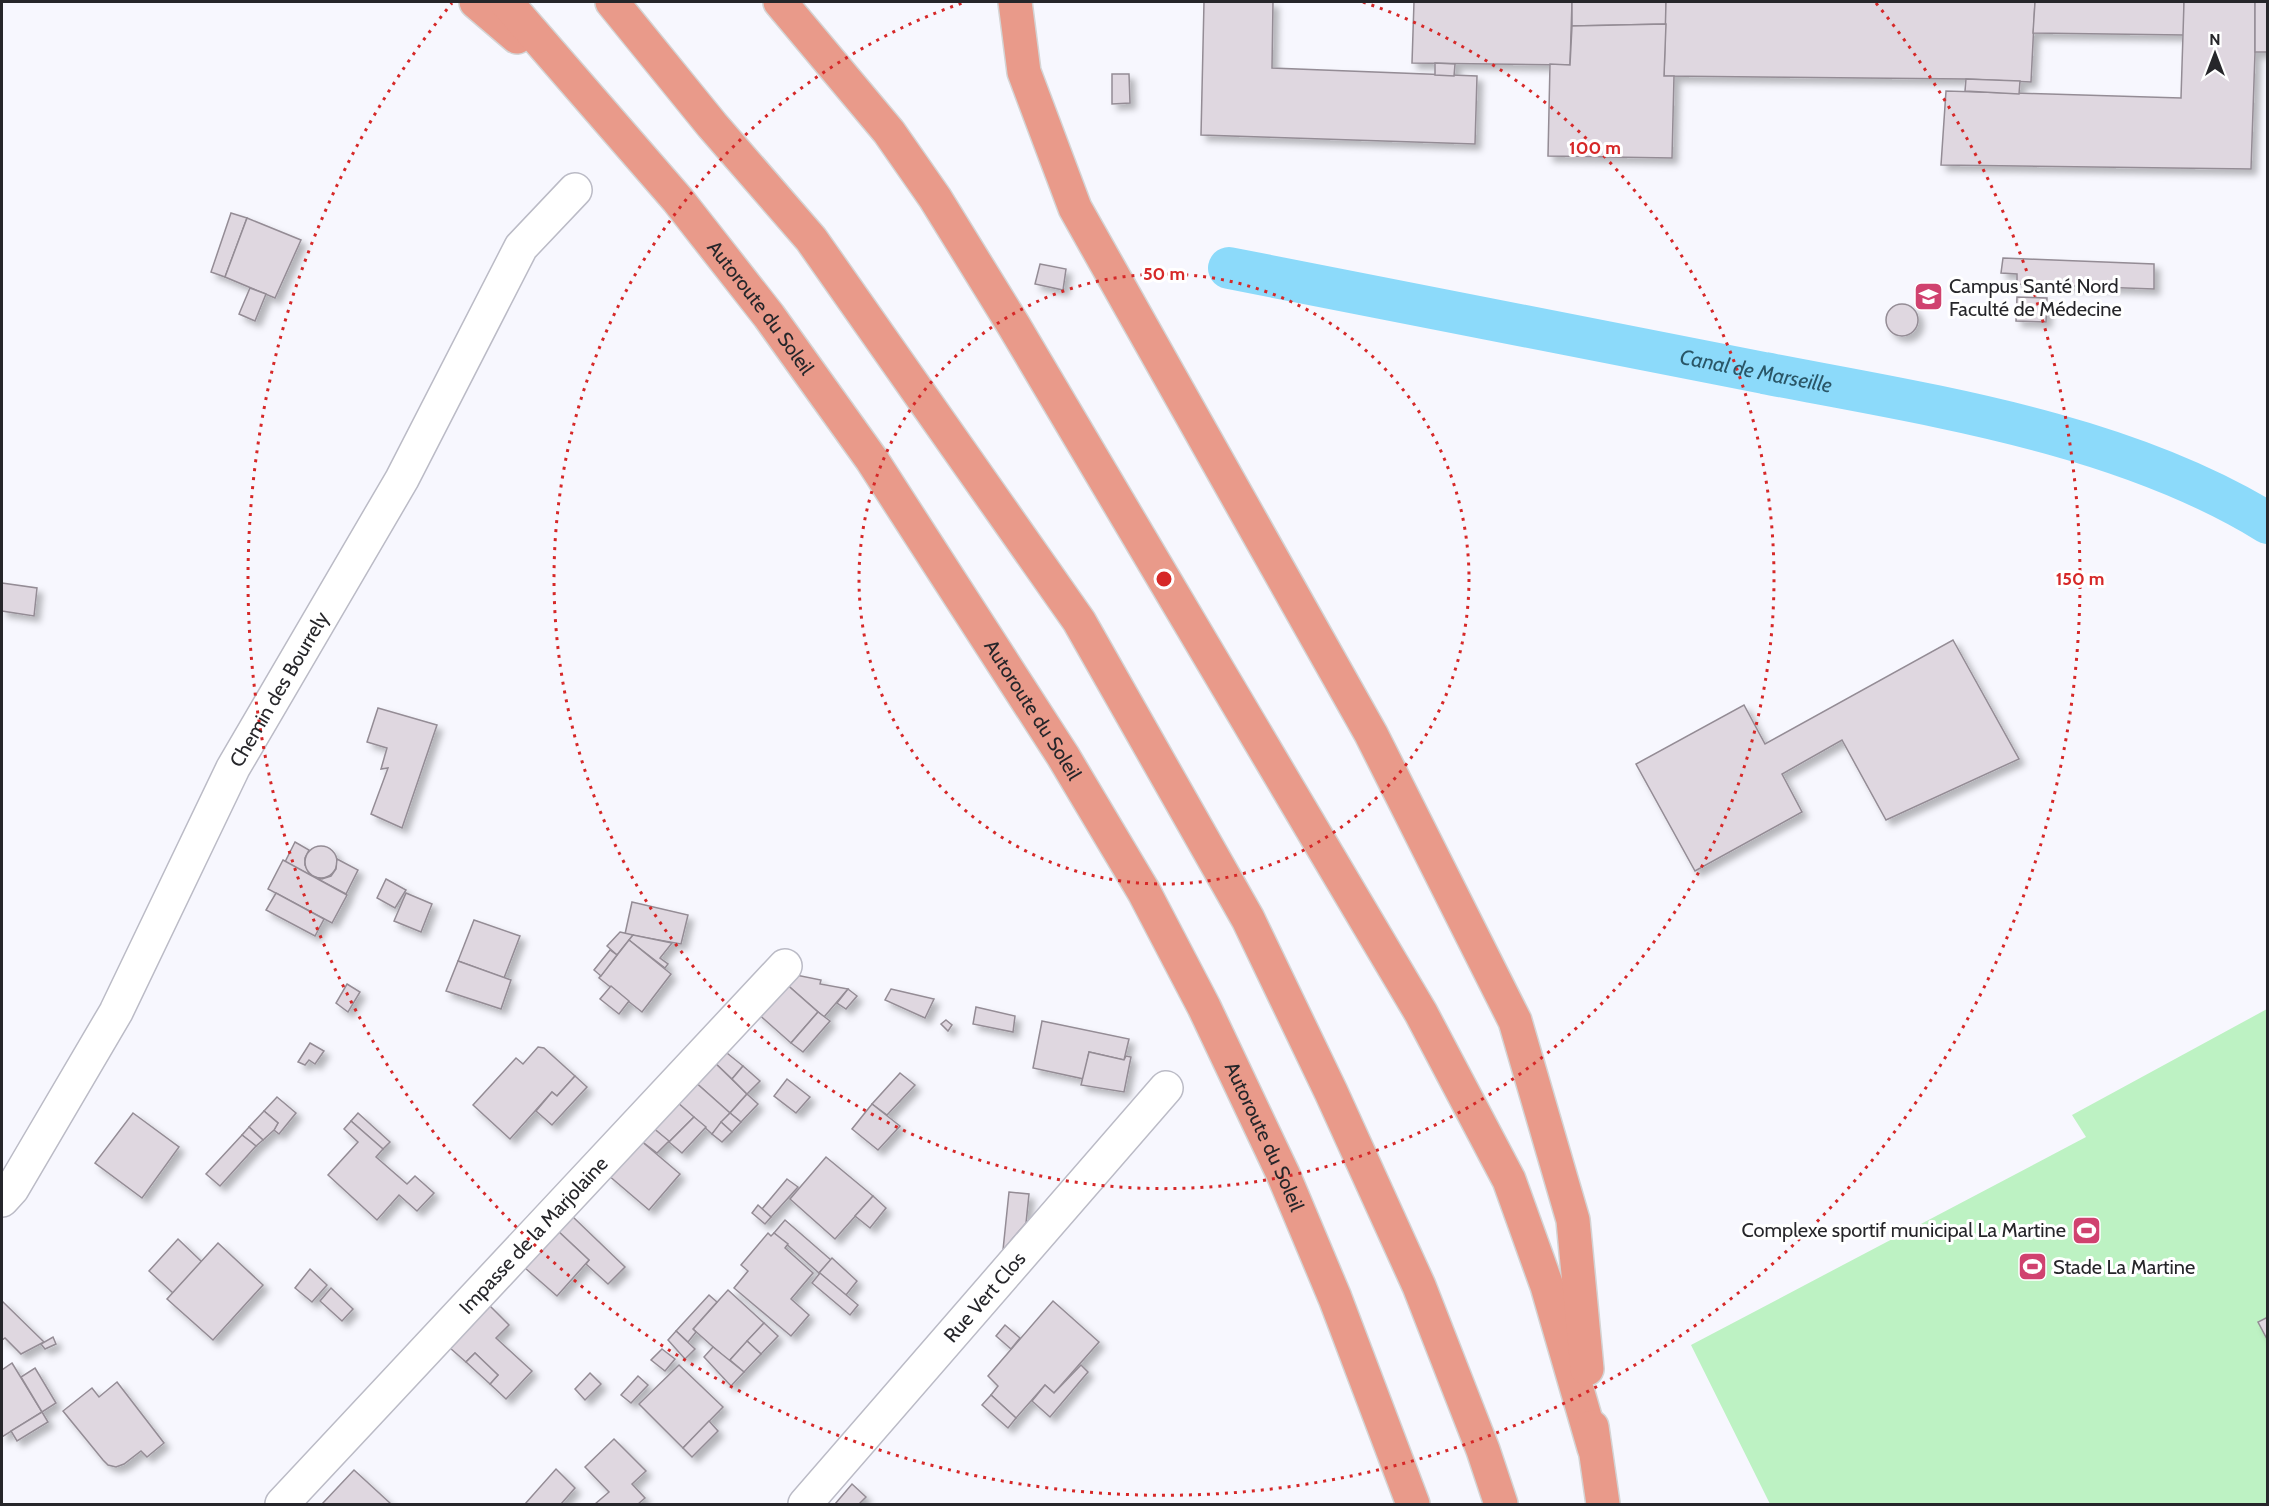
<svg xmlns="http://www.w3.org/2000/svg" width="2269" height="1506" font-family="Cabin,sans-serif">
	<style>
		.green { fill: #bdf2c3 }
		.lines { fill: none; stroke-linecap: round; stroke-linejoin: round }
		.canal { stroke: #8cdafa; stroke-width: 42 }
		.building { fill: #dfd7e0; stroke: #948c95; stroke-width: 1.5; filter: url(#shadow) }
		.minor-casing { stroke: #bbbbc6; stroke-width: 36 }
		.motorway-casing { stroke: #d4d4d4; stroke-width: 36 }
		.minor { stroke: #fff; stroke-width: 33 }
		.motorway { stroke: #e99a8a; stroke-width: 33 }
		.ring { fill: none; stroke: #d62828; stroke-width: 3; stroke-dasharray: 3 6 }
		.labels { text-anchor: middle; stroke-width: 6; stroke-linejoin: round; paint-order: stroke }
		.poi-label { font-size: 20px; fill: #26262a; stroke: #fff; text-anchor: start }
		.street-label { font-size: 20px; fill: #26262a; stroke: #fff }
		.water-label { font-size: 21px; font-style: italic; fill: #2a5667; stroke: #fff }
		.centre { fill: #d62828; stroke: #fff; stroke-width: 3 }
		.ring-label { font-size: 18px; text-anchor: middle; font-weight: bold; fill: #d62828; stroke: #fff; stroke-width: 6; stroke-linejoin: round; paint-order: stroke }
	</style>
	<defs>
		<filter id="shadow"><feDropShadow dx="5.5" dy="5.5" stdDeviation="3" flood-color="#0004"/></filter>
	</defs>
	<rect width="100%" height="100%" fill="#f7f7fe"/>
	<!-- green -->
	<path class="green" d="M2267,1009V1504H1770L1691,1345L2086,1137L2072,1115Z"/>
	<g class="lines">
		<!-- canal -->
		<path class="canal" id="s1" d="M1229,268C1408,303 1586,338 1764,373C1930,405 2122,433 2268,523"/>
	</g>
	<!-- building -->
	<g class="building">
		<path d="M1204,2H1273L1272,68L1477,76L1475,144L1201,135Z"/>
		<path d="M1414,2H1572L1570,65L1412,63Z"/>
		<path d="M1572,2H1666V24L1572,26Z"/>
		<path d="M1666,2H2035L2031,82L1966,79L1664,76Z"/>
		<path d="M2035,2H2184V35L2033,33Z"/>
		<path d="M2184,2H2255V52L2251,169L1941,165L1946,91L2181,98Z"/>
		<rect x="2255" y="2" width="13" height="50"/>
		<path d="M1666,24L1664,76H1674L1672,158L1548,156L1550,64L1570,65L1572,26Z"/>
		<path d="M1435,63L1455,64L1454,76L1435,75Z"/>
		<path d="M1112,74H1129L1130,103L1112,104Z"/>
		<path d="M1966,79L2020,81L2019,94L1965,91Z"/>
		<path d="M231,213L247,218L225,277L211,272Z"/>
		<path d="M247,218L301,240L275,298L225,277Z"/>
		<path d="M2003,258L2154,264V289L2017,284V274L2001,273Z"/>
		<path d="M1040,264L1066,269L1063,290L1035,284Z"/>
		<path d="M250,288L266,294L255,321L239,314Z"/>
		<path d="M2017,297L2047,298L2046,322L2016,321Z"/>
		<circle cx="1902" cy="320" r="16"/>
		<path d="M2,583L37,588L34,616L2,611Z"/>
		<path d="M1953,640L2019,759L1886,820L1842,740L1782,774L1802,812L1695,871L1636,764L1744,705L1765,744Z"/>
		<path d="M378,708L437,725L402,828L371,814L388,768L381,769L387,748L367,742Z"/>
		<path d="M295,842L309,850L305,858V865L310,875L314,877L285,862Z"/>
		<circle cx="321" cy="862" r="16"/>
		<path d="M337,859L358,870L346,894L314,877L322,879L331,876L336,869Z"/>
		<path d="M283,860L347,895L332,923L268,889Z"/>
		<path d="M386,879L406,890L395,908L377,898Z"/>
		<path d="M276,893L324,919L315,936L266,910Z"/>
		<path d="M406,893L432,904L421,932L394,921Z"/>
		<path d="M632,902L688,915L681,944L625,934Z"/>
		<path d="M474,920L520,936L504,978L458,961Z"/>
		<path d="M620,932L633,935L617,955L607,946Z"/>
		<path d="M633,935L672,943L660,958L668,964L665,968L629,940Z"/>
		<path d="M629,940L671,974L642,1012L599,978Z"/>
		<path d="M610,950L617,955L601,976L594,970Z"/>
		<path d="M458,961L511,980L501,1009L446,991Z"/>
		<path d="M791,974L821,980L820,984L848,989L824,1017L784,982Z"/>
		<path d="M784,982L818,1012L791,1043L756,1012Z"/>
		<path d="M347,984L360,992L348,1012L336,1003Z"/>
		<path d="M611,986L629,1001L619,1014L600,999Z"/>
		<path d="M848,989L857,996L846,1009L837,1003Z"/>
		<path d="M891,989L934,999L925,1018L885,1000Z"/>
		<path d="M976,1007L1015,1016L1013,1032L973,1024Z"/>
		<path d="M818,1012L830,1021L803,1052L791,1043Z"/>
		<path d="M946,1020L952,1025L948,1031L941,1024Z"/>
		<path d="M1042,1021L1129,1039L1124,1060L1089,1052L1084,1079L1033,1068Z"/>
		<path d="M310,1043L324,1051L315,1064L309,1060L305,1065L298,1062Z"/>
		<path d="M538,1047L544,1048L575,1076L557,1096L552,1092L510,1139L473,1105L516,1058L523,1064Z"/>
		<path d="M722,1049L743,1066L732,1079L713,1061Z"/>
		<path d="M1089,1052L1124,1060L1126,1056L1131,1057L1124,1092L1081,1085Z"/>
		<path d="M713,1061L747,1094L730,1113L694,1081Z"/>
		<path d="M743,1066L760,1081L747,1094L732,1079Z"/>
		<path d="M900,1073L915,1085L887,1115L872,1104Z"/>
		<path d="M575,1076L587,1087L552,1125L536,1111L552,1092L557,1096Z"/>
		<path d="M787,1079L810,1097L796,1113L774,1096Z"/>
		<path d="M694,1081L730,1113L712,1134L677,1102Z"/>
		<path d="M747,1094L758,1104L741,1122L730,1113Z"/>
		<path d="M277,1097L296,1113L279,1134L274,1130L278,1123L264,1111Z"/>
		<path d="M677,1102L694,1117L669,1142L652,1127Z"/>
		<path d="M872,1104L900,1126L878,1150L852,1129Z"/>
		<path d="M264,1111L278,1123L274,1130L263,1140L249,1127Z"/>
		<path d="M133,1113L179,1147L142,1198L95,1163Z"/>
		<path d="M358,1113L390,1142L383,1149L351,1121Z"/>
		<path d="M730,1113L741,1122L732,1132L721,1122Z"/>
		<path d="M694,1117L706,1127L682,1153L669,1142Z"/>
		<path d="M351,1121L383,1149L376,1157L407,1184L415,1176L434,1193L417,1211L399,1195L377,1220L328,1175L358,1142L344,1129Z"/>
		<path d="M721,1122L732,1132L722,1142L712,1134Z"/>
		<path d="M249,1127L263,1140L256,1146L242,1135Z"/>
		<path d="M652,1127L669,1141L657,1153L640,1140Z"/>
		<path d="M242,1135L256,1146L220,1186L206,1174Z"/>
		<path d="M640,1140L680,1174L649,1210L608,1175Z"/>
		<path d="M826,1157L873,1196L835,1239L790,1199Z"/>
		<path d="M787,1179L798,1187L771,1217L762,1209Z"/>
		<path d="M1009,1192L1029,1194L1026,1223L1003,1250Z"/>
		<path d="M873,1196L886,1208L870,1228L855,1216Z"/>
		<path d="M758,1205L771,1217L765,1224L752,1213Z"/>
		<path d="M572,1216L625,1267L608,1284L586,1264L589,1260L558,1231Z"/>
		<path d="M785,1220L831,1260L819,1273L774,1233Z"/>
		<path d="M558,1231L589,1260L557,1296L525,1268Z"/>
		<path d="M768,1233L771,1236L774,1233L788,1244L785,1248L813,1273L791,1299L809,1315L791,1336L734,1288L748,1271L741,1265Z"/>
		<path d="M178,1239L202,1262L173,1293L149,1271Z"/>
		<path d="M218,1243L263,1285L213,1340L167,1299Z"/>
		<path d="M832,1258L857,1281L846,1295L819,1273Z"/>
		<path d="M310,1269L327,1285L312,1302L295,1288Z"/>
		<path d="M820,1273L858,1305L850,1315L812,1283Z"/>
		<path d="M331,1288L353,1309L342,1321L320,1301Z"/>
		<path d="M728,1290L764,1323L729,1361L693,1329Z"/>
		<path d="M709,1295L717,1302L693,1329L696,1332L688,1342L676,1331Z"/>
		<path d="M2,1301L44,1342L21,1354L5,1338L2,1340Z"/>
		<path d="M1053,1301L1099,1342L1054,1393L1045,1385L1016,1418L991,1395L998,1386L988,1376Z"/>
		<path d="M489,1305L509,1325L496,1338L532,1371L506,1399L490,1384L498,1375L475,1353L466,1362L450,1348Z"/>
		<path d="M2268,1317V1341L2258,1322Z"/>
		<path d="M764,1323L778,1336L761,1354L747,1341Z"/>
		<path d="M1005,1325L1020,1338L1011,1349L996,1336Z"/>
		<path d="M676,1331L695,1349L685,1359L668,1340Z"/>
		<path d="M53,1337L56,1344L45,1349L41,1344Z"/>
		<path d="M747,1341L761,1354L744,1372L730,1360Z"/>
		<path d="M713,1347L744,1372L731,1386L704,1357Z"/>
		<path d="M662,1349L675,1359L665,1371L651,1360Z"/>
		<path d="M475,1353L498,1375L490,1384L466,1362Z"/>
		<path d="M12,1363L42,1412L2,1437V1370Z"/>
		<path d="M679,1365L723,1407L683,1448L639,1404Z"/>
		<path d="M1081,1365L1088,1372L1050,1417L1032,1401L1045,1385L1054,1393Z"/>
		<path d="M35,1368L56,1403L42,1412L21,1377Z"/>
		<path d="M590,1373L601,1384L585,1400L575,1389Z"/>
		<path d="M638,1376L648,1385L631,1403L621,1395Z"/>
		<path d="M117,1382L164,1443L147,1457L141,1451L124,1464L116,1467L108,1465L103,1460L63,1411L92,1388L99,1397Z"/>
		<path d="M991,1395L1016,1418L1008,1428L982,1405Z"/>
		<path d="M42,1412L48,1422L17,1441L11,1431Z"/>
		<path d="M709,1421L718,1431L692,1457L683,1448Z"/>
		<path d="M614,1439L646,1471L632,1484L645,1498L638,1504H595L609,1492L585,1467Z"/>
		<path d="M556,1469L575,1488L561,1504H525Z"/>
		<path d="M354,1470L391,1504H322Z"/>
		<path d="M852,1484L866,1497L859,1504H835Z"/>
	</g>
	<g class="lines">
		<defs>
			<g id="minor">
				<path id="s2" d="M2,1200L12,1189L116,1012L233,768L402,479L521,247L575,190"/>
				<path id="s3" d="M282,1504L785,966"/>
				<path id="s4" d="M805,1504L1166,1088"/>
			</g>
			<g id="motorway">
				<path d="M476,2L517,37"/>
				<path id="s5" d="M506,2L678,200L769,316L872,460L1063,756L1144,892L1204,1007L1283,1174L1335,1298L1413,1504"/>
				<path d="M612,2L712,125L811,239L1079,621L1248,919L1331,1092L1419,1286L1483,1450L1501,1504"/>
				<path d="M780,2L889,132L935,198L1014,326L1421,1013L1509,1180L1547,1286L1594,1448"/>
				<path d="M1015,2L1024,72L1075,208L1371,734L1515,1021L1573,1220L1587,1369"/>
				<path d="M1592,1427L1603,1504"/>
			</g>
		</defs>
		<!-- minor casing -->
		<use href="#minor" class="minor-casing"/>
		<!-- motorway casing -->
		<use href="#motorway" class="motorway-casing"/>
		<!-- minor -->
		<use href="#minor" class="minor"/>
		<!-- motorway -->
		<use href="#motorway" class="motorway"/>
	</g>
	<!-- distance rings -->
	<g class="ring">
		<circle cx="1164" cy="579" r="305"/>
		<path d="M1363 2A610 610 0 1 1 965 2"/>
		<path d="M1876 3A916 916 0 1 1 452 3"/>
	</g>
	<!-- icons -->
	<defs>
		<symbol id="university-square" viewBox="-11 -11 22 22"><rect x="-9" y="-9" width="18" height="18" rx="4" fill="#d0426f" stroke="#fff"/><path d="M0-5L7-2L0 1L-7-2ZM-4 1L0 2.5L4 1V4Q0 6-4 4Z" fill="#fff"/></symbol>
		<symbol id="stadium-square" viewBox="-11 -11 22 22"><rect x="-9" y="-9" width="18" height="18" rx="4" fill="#d0426f" stroke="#fff"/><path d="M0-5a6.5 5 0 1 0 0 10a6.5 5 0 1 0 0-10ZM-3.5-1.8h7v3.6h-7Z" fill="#fff"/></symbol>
	</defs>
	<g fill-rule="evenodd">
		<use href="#university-square" x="1912" y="280" width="33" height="33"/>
		<use href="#stadium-square" x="2070" y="1214" width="33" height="33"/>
		<use href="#stadium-square" x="2016" y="1250" width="33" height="33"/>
	</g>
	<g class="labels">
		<!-- poi labels -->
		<g class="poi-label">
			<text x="1949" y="293">Campus Santé Nord<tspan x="1949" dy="23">Faculté de Médecine</tspan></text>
			<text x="2066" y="1237" text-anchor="end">Complexe sportif municipal La Martine</text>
			<text x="2053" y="1274">Stade La Martine</text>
		</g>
		<!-- street labels -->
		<g class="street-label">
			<text dy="7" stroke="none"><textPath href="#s5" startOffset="398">Autoroute du Soleil</textPath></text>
			<text dy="7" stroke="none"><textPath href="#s2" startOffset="582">Chemin des Bourrely</textPath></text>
			<text dy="7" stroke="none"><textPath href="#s5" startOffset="884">Autoroute du Soleil</textPath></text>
			<text dy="7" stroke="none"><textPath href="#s5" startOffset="1370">Autoroute du Soleil</textPath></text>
			<text dy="7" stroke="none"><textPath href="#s3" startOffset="368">Impasse de la Marjolaine</textPath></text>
			<text dy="7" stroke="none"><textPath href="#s4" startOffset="274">Rue Vert Clos</textPath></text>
		</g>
		<!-- water labels -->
		<g class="water-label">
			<text dy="7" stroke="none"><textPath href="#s1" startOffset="537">Canal de Marseille</textPath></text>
		</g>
	</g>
	<circle cx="1164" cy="579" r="9" class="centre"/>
	<g class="ring-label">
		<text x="1595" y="154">100 m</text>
		<text x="1164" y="280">50 m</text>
		<text x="2080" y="585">150 m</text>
	</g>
	<!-- border -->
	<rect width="2269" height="1506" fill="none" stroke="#26262a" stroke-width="6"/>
	<!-- north arrow -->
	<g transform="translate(2215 54)" stroke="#ffffff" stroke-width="4.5" paint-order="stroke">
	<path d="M0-4.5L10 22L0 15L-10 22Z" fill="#26262a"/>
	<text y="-9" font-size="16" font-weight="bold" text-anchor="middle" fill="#26262a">N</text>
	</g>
</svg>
